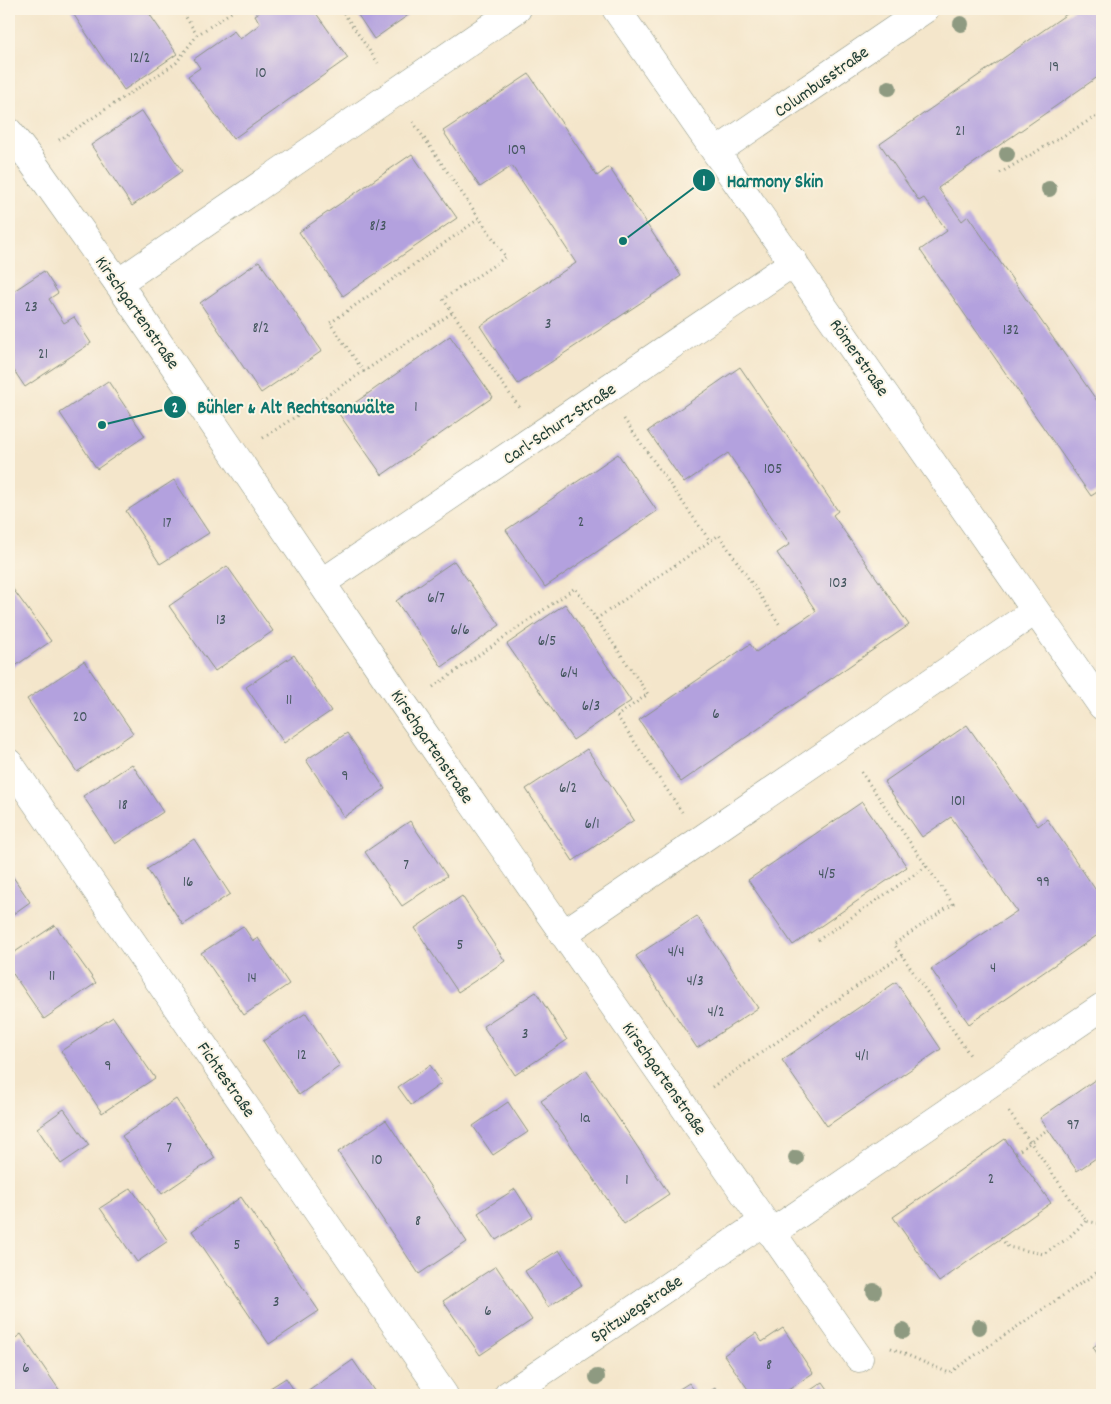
<svg xmlns="http://www.w3.org/2000/svg" width="1111" height="1404" font-family="Dekko,sans-serif">
	<style>
		.building { fill: #b3a1de }
		.lines { fill: none; stroke-linecap: round; stroke-linejoin: round }
		.minor-casing { stroke: #8a9280; stroke-width: 29 }
		.primary-casing { stroke: #8a9280; stroke-width: 29 }
		.path { stroke: #8a9280; stroke-width: 3; stroke-dasharray: 1 4; stroke-linecap: butt }
		.minor { stroke: #fff; stroke-width: 28 }
		.primary { stroke: #fff; stroke-width: 28 }
		.tree { fill: #8e9a81 }
		.labels { text-anchor: middle; stroke-width: 4; stroke-linejoin: round; paint-order: stroke }
		.number-label { font-size: 15px; fill: #44565e }
		.street-label { font-size: 18px; fill: #1f3d34; stroke: #fcf5e5 }
		.leader { fill: none; stroke: #0f766e; stroke-width: 2 }
		.callout-dot { fill: #0f766e; stroke: #fcf5e5; stroke-width: 2 }
		.mark-label { font-size: 15px; text-anchor: middle; font-weight: bold; fill: #fff }
		.callout-label { font-size: 19px; text-anchor: middle; font-weight: bold; fill: #0f766e; stroke: #fcf5e5; stroke-width: 4; stroke-linejoin: round; paint-order: stroke }
	</style>
	<rect width="100%" height="100%" fill="#fcf5e5"/>
	<filter id="ink" filterUnits="userSpaceOnUse"><feTurbulence type="fractalNoise" baseFrequency=".02" numOctaves="2"/><feDisplacementMap in="SourceGraphic" scale="10" xChannelSelector="R" yChannelSelector="G"/><feConvolveMatrix kernelMatrix="1 2 1 2 8 2 1 2 1" color-interpolation-filters="sRGB"/></filter>
	<filter id="wash" filterUnits="userSpaceOnUse"><feTurbulence type="fractalNoise" baseFrequency=".0096" numOctaves="4" result="noise"/><feDisplacementMap in="SourceGraphic" scale="20" xChannelSelector="R" yChannelSelector="G"/><feGaussianBlur stdDeviation="1.12" result="paint"/><feColorMatrix in="noise" values="0 0 0 0 0 0 0 0 0 0 0 0 0 0 0 0 0 1.4 0 .05"/><feComposite in="paint" operator="in"/></filter>
	<g filter="url(#wash)">
		<rect width="100%" height="100%" fill="#f4e6cb"/>
		<g id="blocks">
			<!-- building -->
			<g class="building">
				<path d="M70,9H146L177,54L124,90Z"/>
				<path d="M264,9H313L348,58L233,139L188,76L200,68L194,59L234,31L240,39L260,24L255,15Z"/>
				<path d="M354,9H417L374,39Z"/>
				<path d="M1074,9H1102V74L938,188L962,221L968,216L1102,408V489L1091,496L920,250L947,231L924,198L919,201L880,144Z"/>
				<path d="M529,74L597,176L609,167L681,276L518,384L480,326L576,263L512,166L480,187L443,131Z"/>
				<path d="M142,111L182,171L132,206L91,145Z"/>
				<path d="M412,154L457,218L343,296L299,232Z"/>
				<path d="M259,261L322,351L261,393L200,303Z"/>
				<path d="M44,271L58,293L49,299L57,312L64,323L74,317L91,343L25,387L9,363V294Z"/>
				<path d="M450,336L493,397L382,475L339,414Z"/>
				<path d="M740,367L838,511L833,515L909,625L681,782L639,720L750,644L756,652L816,611L777,553L790,544L728,453L684,483L648,431Z"/>
				<path d="M108,381L145,436L97,469L60,413Z"/>
				<path d="M618,454L657,511L545,587L506,530Z"/>
				<path d="M174,480L209,533L160,564L126,511Z"/>
				<path d="M454,561L500,625L442,667L396,601Z"/>
				<path d="M227,566L273,631L215,671L169,606Z"/>
				<path d="M10,585L51,641L11,669L9,666Z"/>
				<path d="M565,604L631,701L573,740L507,644Z"/>
				<path d="M294,655L331,711L284,743L246,687Z"/>
				<path d="M84,661L133,733L77,772L27,699Z"/>
				<path d="M967,725L1038,826L1047,819L1102,899V932L969,1024L931,969L1017,911L951,817L922,837L884,782Z"/>
				<path d="M347,733L385,789L344,817L306,760Z"/>
				<path d="M587,749L634,820L573,861L526,789Z"/>
				<path d="M132,764L163,812L115,844L83,796Z"/>
				<path d="M862,802L907,867L793,945L748,880Z"/>
				<path d="M410,821L447,876L402,906L365,852Z"/>
				<path d="M194,839L230,894L183,925L147,869Z"/>
				<path d="M9,871L30,902L9,917Z"/>
				<path d="M462,896L505,961L458,992L415,928Z"/>
				<path d="M697,916L758,1008L697,1048L636,956Z"/>
				<path d="M55,925L96,983L44,1019L9,968V956Z"/>
				<path d="M243,926L253,941L258,938L289,984L244,1015L201,953Z"/>
				<path d="M896,982L941,1049L827,1126L782,1060Z"/>
				<path d="M536,992L567,1040L515,1075L483,1026Z"/>
				<path d="M306,1013L340,1066L299,1095L263,1041Z"/>
				<path d="M113,1017L155,1078L102,1113L61,1051Z"/>
				<path d="M430,1065L442,1083L411,1105L398,1087Z"/>
				<path d="M586,1070L669,1194L624,1224L541,1101Z"/>
				<path d="M1102,1075V1154L1077,1171L1040,1118Z"/>
				<path d="M176,1099L215,1158L162,1194L122,1136Z"/>
				<path d="M508,1102L528,1132L493,1155L473,1126Z"/>
				<path d="M64,1109L89,1145L61,1164L37,1128Z"/>
				<path d="M386,1120L467,1242L419,1274L338,1152Z"/>
				<path d="M1005,1139L1051,1203L939,1282L893,1217Z"/>
				<path d="M131,1188L168,1241L137,1262L100,1208Z"/>
				<path d="M515,1189L533,1217L496,1240L478,1213Z"/>
				<path d="M241,1197L319,1311L269,1344L192,1231Z"/>
				<path d="M559,1250L582,1285L548,1307L525,1271Z"/>
				<path d="M496,1266L532,1320L480,1355L443,1301Z"/>
				<path d="M783,1328L813,1373L781,1395H752L724,1355L756,1333L762,1342Z"/>
				<path d="M21,1334L60,1391L54,1395H9V1343Z"/>
				<path d="M1102,1341V1361L1093,1347Z"/>
				<path d="M353,1360L377,1395H309L307,1392Z"/>
				<path d="M286,1378L297,1395H259Z"/>
				<path d="M823,1382L832,1395H803Z"/>
				<path d="M689,1383L698,1395H670Z"/>
				<path d="M715,1388L719,1395H704Z"/>
			</g>
		</g>
	</g>
	<g filter="url(#ink)">
		<use href="#blocks" fill-opacity="0" stroke="#8a9280" stroke-width="1"/>
		<g class="lines">
			<defs>
				<g id="minor">
					<path d="M9,132L30,159L118,283L405,706L859,1358"/>
					<path d="M716,152L925,9"/>
					<path d="M118,283L517,9"/>
					<path d="M323,582L794,262"/>
					<path d="M9,763L444,1395"/>
					<path d="M563,934L1035,611"/>
					<path d="M771,1233L1102,1007"/>
					<path d="M508,1395L763,1222"/>
				</g>
				<path id="primary" d="M616,9L1102,706"/>
			</defs>
			<!-- minor casing -->
			<use href="#minor" class="minor-casing"/>
			<!-- primary casing -->
			<use href="#primary" class="primary-casing"/>
			<!-- path -->
			<g class="path">
				<path d="M181,9L197,35"/>
				<path d="M341,9L378,63"/>
				<path d="M413,122L506,257L443,299L519,407"/>
				<path d="M59,140L176,63L197,35L236,9"/>
				<path d="M1000,173L1102,113"/>
				<path d="M364,372L330,323L479,219"/>
				<path d="M624,419L710,541"/>
				<path d="M263,438L452,313"/>
				<path d="M596,619L719,535L780,625"/>
				<path d="M433,687L575,588L648,694L617,716L682,812"/>
				<path d="M861,772L953,904L894,944L970,1055"/>
				<path d="M818,940L927,866"/>
				<path d="M712,1087L902,955"/>
				<path d="M1009,1112L1086,1221L1102,1224"/>
				<path d="M1016,1153L1048,1129"/>
				<path d="M1001,1238L1008,1247L1043,1254L1067,1239L1086,1221"/>
				<path d="M891,1348L949,1373L1102,1269"/>
			</g>
			<!-- minor -->
			<use href="#minor" class="minor"/>
			<!-- primary -->
			<use href="#primary" class="primary"/>
		</g>
		<!-- trees -->
		<g class="tree">
			<circle cx="961" cy="24" r="8"/>
			<circle cx="889" cy="88" r="8"/>
			<circle cx="1007" cy="154" r="8"/>
			<circle cx="1049" cy="189" r="8"/>
			<circle cx="796" cy="1158" r="8"/>
			<circle cx="874" cy="1291" r="8"/>
			<circle cx="979" cy="1327" r="8"/>
			<circle cx="903" cy="1331" r="8"/>
			<circle cx="597" cy="1377" r="8"/>
		</g>
	</g>
	<g class="labels">
		<!-- number labels -->
		<g class="number-label">
			<text x="140" y="62">12/2</text>
			<text x="1054" y="71">19</text>
			<text x="261" y="77">10</text>
			<text x="960" y="135">21</text>
			<text x="517" y="154">109</text>
			<text x="378" y="230">8/3</text>
			<text x="31" y="311">23</text>
			<text x="548" y="328">3</text>
			<text x="261" y="332">8/2</text>
			<text x="1011" y="334">132</text>
			<text x="43" y="358">21</text>
			<text x="416" y="411">1</text>
			<text x="773" y="473">105</text>
			<text x="581" y="526">2</text>
			<text x="167" y="527">17</text>
			<text x="838" y="587">103</text>
			<text x="436" y="602">6/7</text>
			<text x="221" y="624">13</text>
			<text x="460" y="634">6/6</text>
			<text x="547" y="645">6/5</text>
			<text x="569" y="677">6/4</text>
			<text x="289" y="704">11</text>
			<text x="591" y="710">6/3</text>
			<text x="716" y="718">6</text>
			<text x="80" y="721">20</text>
			<text x="345" y="780">9</text>
			<text x="568" y="792">6/2</text>
			<text x="958" y="805">101</text>
			<text x="123" y="809">18</text>
			<text x="592" y="828">6/1</text>
			<text x="406" y="869">7</text>
			<text x="827" y="878">4/5</text>
			<text x="188" y="886">16</text>
			<text x="1043" y="886">99</text>
			<text x="460" y="949">5</text>
			<text x="676" y="956">4/4</text>
			<text x="993" y="972">4</text>
			<text x="52" y="980">11</text>
			<text x="252" y="982">14</text>
			<text x="695" y="985">4/3</text>
			<text x="716" y="1016">4/2</text>
			<text x="525" y="1038">3</text>
			<text x="302" y="1059">12</text>
			<text x="862" y="1060">4/1</text>
			<text x="108" y="1070">9</text>
			<text x="585" y="1122">1a</text>
			<text x="1073" y="1129">97</text>
			<text x="169" y="1152">7</text>
			<text x="377" y="1164">10</text>
			<text x="991" y="1183">2</text>
			<text x="627" y="1184">1</text>
			<text x="418" y="1225">8</text>
			<text x="237" y="1249">5</text>
			<text x="276" y="1306">3</text>
			<text x="488" y="1315">6</text>
			<text x="769" y="1369">8</text>
			<text x="26" y="1372">6</text>
		</g>
		<!-- street labels -->
		<g class="street-label">
			<text transform="translate(821 81) rotate(-35)" y="6">Columbusstraße</text>
			<text transform="translate(138 312) rotate(55)" y="6">Kirschgartenstraße</text>
			<text transform="translate(860 357) rotate(55)" y="6">Römerstraße</text>
			<text transform="translate(559 423) rotate(-34)" y="6">Carl-Schurz-Straße</text>
			<text transform="translate(433 746) rotate(56)" y="6">Kirschgartenstraße</text>
			<text transform="translate(665 1078) rotate(55)" y="6">Kirschgartenstraße</text>
			<text transform="translate(227 1079) rotate(55)" y="6">Fichtestraße</text>
			<text transform="translate(636 1308) rotate(-34)" y="6">Spitzwegstraße</text>
		</g>
	</g>
	<!-- callouts -->
	<path class="leader" d="M623 241L704 180M102 425L175 407"/>
	<g class="callout-dot">
		<circle cx="623" cy="241" r="5"/>
		<circle cx="102" cy="425" r="5"/>
		<circle cx="704" cy="180" r="12"/>
		<circle cx="175" cy="407" r="12"/>
	</g>
	<g class="mark-label">
		<text x="704" y="185">1</text>
		<text x="175" y="412">2</text>
	</g>
	<g class="callout-label">
		<text x="775" y="187">Harmony Skin</text>
		<text x="296" y="413">Bühler &amp; Alt Rechtsanwälte</text>
	</g>
	<!-- margin -->
	<rect width="1111" height="1404" fill="none" stroke="#fcf5e5" stroke-width="30"/>
</svg>
